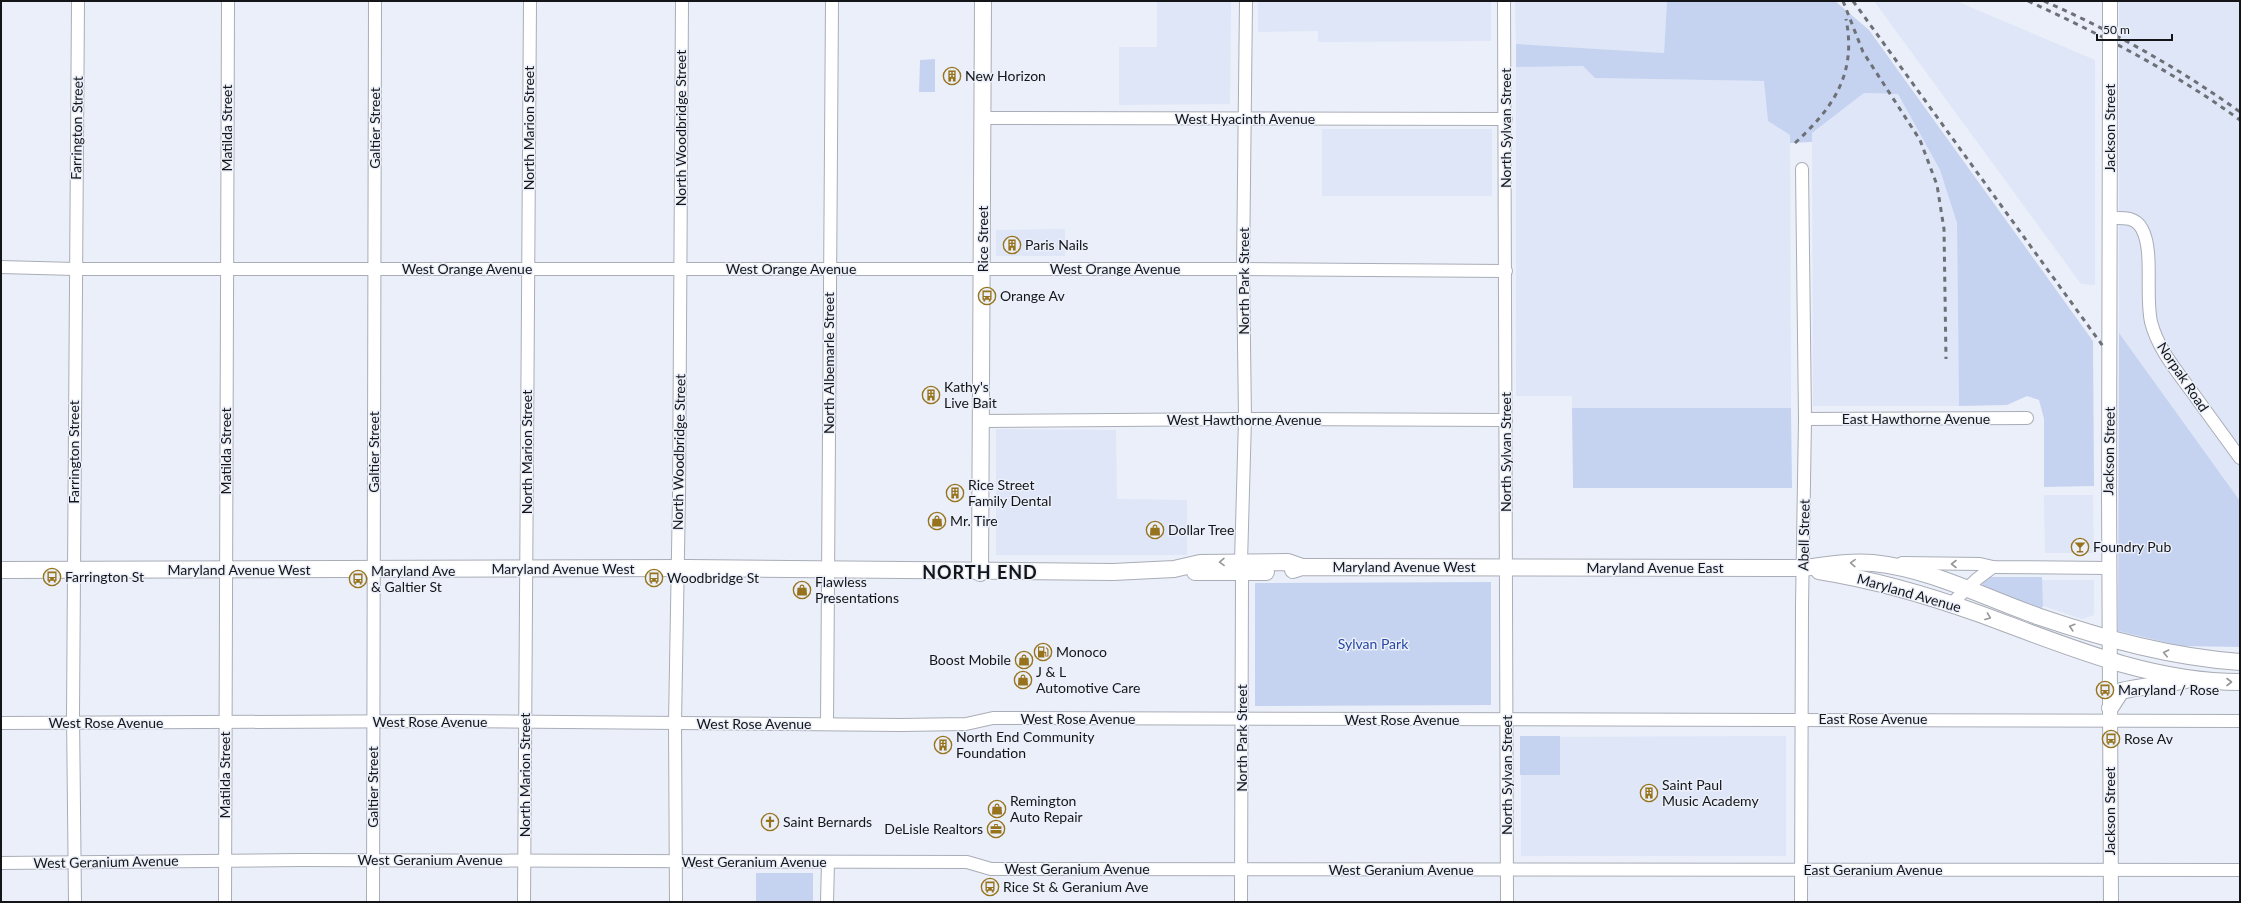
<svg xmlns="http://www.w3.org/2000/svg" width="2241" height="903" font-family="Lato,sans-serif">
	<style>
		.built { fill: #dee6f7 }
		.green { fill: #c5d3f1 }
		.lines { fill: none; stroke-linecap: round; stroke-linejoin: round }
		.minor-casing { stroke: #a9adb7; stroke-width: 14 }
		.tertiary-casing { stroke: #a9adb7; stroke-width: 16 }
		.secondary-casing { stroke: #a9adb7; stroke-width: 18 }
		.minor { stroke: #fff; stroke-width: 12 }
		.tertiary { stroke: #fff; stroke-width: 14 }
		.secondary { stroke: #fff; stroke-width: 16 }
		.rail { stroke: #6d7076; stroke-width: 3; stroke-dasharray: 5 5; stroke-linecap: butt }
		.tertiary-bridge-casing { stroke: #a9adb7; stroke-width: 16; stroke-linecap: butt }
		.tertiary-bridge { stroke: #fff; stroke-width: 14 }
		.oneway { stroke: #959697 }
		.labels { text-anchor: middle; stroke-width: 3; stroke-linejoin: round; paint-order: stroke }
		.poi-label { font-size: 14px; fill: #131518; stroke: #ebeff9; text-anchor: start }
		.street-label { font-size: 14px; fill: #131518; stroke: #ebeff9 }
		.park-label { font-size: 14px; fill: #2648a6; stroke: #ebeff9 }
		.district-label { font-size: 18px; font-weight: bold; letter-spacing: 1px; fill: #131518; stroke: #ebeff9 }
	</style>
	<rect width="100%" height="100%" fill="#ebeff9"/>
	<!-- built -->
	<g class="built">
		<path d="M1157,1H1231L1230,104L1119,105V47H1157Z"/>
		<path d="M1258,1H1491V41L1318,42V31L1258,32Z"/>
		<path d="M1515,1H1667L1664,53L1516,44Z"/>
		<path d="M1874,1H1956L2095,60V285L2081,284Z"/>
		<path d="M2119,1H2240V501L2119,333Z"/>
		<path d="M1584,66L1595,78L1765,81L1768,121L1790,135L1791,408H1572V396H1516V67Z"/>
		<path d="M1864,93L1898,94L1940,170L1957,223L1959,406H1813L1812,133Z"/>
		<rect x="1322" y="129" width="170" height="67"/>
		<path d="M1065,229V256H996V230Z"/>
		<path d="M996,429L1116,430L1117,499L1187,500V555H996Z"/>
		<path d="M2044,495H2093L2094,553H2045Z"/>
		<path d="M2042,580H2094V615L2082,619L2043,606Z"/>
		<path d="M1786,736V856H1521V737Z"/>
	</g>
	<!-- green -->
	<g class="green">
		<path d="M1667,1H1835L1869,30L2093,341L2094,486L2044,487V419L2039,400L2027,396L2007,405L1959,406L1957,223L1940,170L1898,94L1864,93L1812,133V142L1790,143V135L1768,121L1764,81L1595,78L1583,66L1516,67V44L1664,53Z"/>
		<path d="M935,59V92H919L920,60Z"/>
		<path d="M2119,333L2240,501V647L2181,646L2118,631Z"/>
		<path d="M1572,408H1791L1792,488H1573Z"/>
		<path d="M1990,577H2042L2043,606L2041,609L1982,586L1983,582Z"/>
		<path d="M1491,582V705L1255,706V583Z"/>
		<rect x="1520" y="736" width="40" height="39"/>
		<rect x="756" y="873" width="57" height="29"/>
	</g>
	<g class="lines">
		<defs>
			<g id="minor">
				<path d="M1504,1L1507,902"/>
				<path d="M984,118L1506,119"/>
				<path d="M2110,218C2122,218 2135,216 2142,229C2154,251 2145,294 2151,322C2158,349 2176,370 2192,392C2208,414 2224,436 2240,458"/>
				<path d="M1,267L75,269H1243L1506,271"/>
				<path d="M1805,419L2027,418"/>
				<path d="M982,421L1245,419L1506,420"/>
				<path d="M1241,562L1245,419L1243,269L1246,1"/>
				<path d="M1902,563L1980,564L1993,567L2109,568"/>
				<path d="M1951,604L1977,579L1993,567"/>
				<path d="M1,723L453,721L901,725L966,724L993,718C1408,721 1824,718 2240,721"/>
				<path d="M827,724L832,1"/>
				<path d="M1,863L301,860L967,862L991,869L2240,870"/>
				<path d="M75,902L73,715L78,1"/>
				<path d="M225,902L228,1"/>
				<path d="M373,902L375,1"/>
				<path d="M524,902L530,1"/>
				<path d="M676,902L675,723L679,496L682,1"/>
				<path d="M827,902L828,863"/>
				<path d="M1241,902L1242,574"/>
				<path d="M1801,902L1802,606L1805,419L1802,169"/>
			</g>
			<path id="tertiary" d="M2110,63L2109,491L2111,902"/>
			<g id="secondary">
				<path d="M1,570L688,568L1113,572L1174,569L1200,563L1288,562L1302,567"/>
				<path d="M1293,570L1302,567L1804,568C1827,565 1849,561 1873,563C1932,569 1985,598 2040,617C2105,639 2171,657 2240,662"/>
				<path d="M1819,571C1875,580 1927,595 1980,614C2064,645 2149,682 2240,682"/>
				<path d="M1195,572H1266"/>
				<path d="M980,573L983,1"/>
				<path d="M2110,708L2121,691C2142,686 2164,685 2186,680"/>
			</g>
		</defs>
		<!-- minor casing -->
		<use href="#minor" class="minor-casing"/>
		<!-- tertiary casing -->
		<use href="#tertiary" class="tertiary-casing"/>
		<!-- secondary casing -->
		<use href="#secondary" class="secondary-casing"/>
		<!-- minor -->
		<use href="#minor" class="minor"/>
		<!-- tertiary -->
		<use href="#tertiary" class="tertiary"/>
		<!-- secondary -->
		<use href="#secondary" class="secondary"/>
		<!-- rail -->
		<g class="rail">
			<path d="M1843,1L1863,52L1920,140L1937,185L1944,229L1946,359"/>
			<path d="M1853,1L2105,349"/>
			<path d="M2028,1C2102,35 2174,72 2240,120"/>
			<path d="M2044,1C2112,31 2179,68 2240,112"/>
			<path d="M1795,143C1833,108 1857,74 1846,19"/>
		</g>
		<defs>
			<path id="tertiary-bridge" d="M2110,1V63"/>
		</defs>
		<!-- tertiary-bridge casing -->
		<use href="#tertiary-bridge" class="tertiary-bridge-casing"/>
		<!-- tertiary-bridge -->
		<use href="#tertiary-bridge" class="tertiary-bridge"/>
	</g>
	<!-- one-way arrows -->
	<defs><path id="oneway-chevron" d="M-2-3.5L2.5 0L-2 3.5" fill="none" stroke-width="1.6" stroke-linecap="round" stroke-linejoin="round"/></defs>
	<g class="oneway">
		<use href="#oneway-chevron" transform="translate(1222 562) rotate(179)"/>
		<use href="#oneway-chevron" transform="translate(1853 563) rotate(-178)"/>
		<use href="#oneway-chevron" transform="translate(1954 564) rotate(180)"/>
		<use href="#oneway-chevron" transform="translate(1988 617) rotate(21)"/>
		<use href="#oneway-chevron" transform="translate(2072 627) rotate(-163)"/>
		<use href="#oneway-chevron" transform="translate(2166 653) rotate(-167)"/>
		<use href="#oneway-chevron" transform="translate(2229 682)"/>
	</g>
	<!-- icons -->
	<defs>
		<symbol id="building-ring" viewBox="-11 -11 22 22"><circle r="9.5" fill="#ebeff9" stroke="#96731c" stroke-width="1.5"/><path d="M-4-6H4V6H1V3H-1V6H-4ZM-2.5-4.3h1.7v1.8h-1.7ZM.8-4.3h1.7v1.8H.8ZM-2.5-1h1.7V.8h-1.7ZM.8-1h1.7V.8H.8Z" fill="#96731c"/></symbol>
		<symbol id="bus-ring" viewBox="-11 -11 22 22"><circle r="9.5" fill="#ebeff9" stroke="#96731c" stroke-width="1.5"/><path d="M-5-6H5V4H4V6H2V4H-2V6H-4V4H-5ZM-3.5-4V0h7V-4ZM-3.5 1.2v1.5H-2V1.2ZM2 1.2v1.5H3.5V1.2Z" fill="#96731c"/></symbol>
		<symbol id="shop-ring" viewBox="-11 -11 22 22"><circle r="9.5" fill="#ebeff9" stroke="#96731c" stroke-width="1.5"/><path d="M-5-2.5h2.3a2.7 3.5 0 0 1 5.4 0H5L5.5 6h-11ZM-1.5-2.5h3a1.5 2.3 0 0 0-3 0Z" fill="#96731c"/></symbol>
		<symbol id="bar-ring" viewBox="-11 -11 22 22"><circle r="9.5" fill="#ebeff9" stroke="#96731c" stroke-width="1.5"/><path d="M-6-5H6L.8 .8V4.5H3.5V6h-7V4.5H-.8V.8Z" fill="#96731c"/></symbol>
		<symbol id="fuel-ring" viewBox="-11 -11 22 22"><circle r="9.5" fill="#ebeff9" stroke="#96731c" stroke-width="1.5"/><path d="M-5.5-6h7V0h2V4h1.3V-2.5L3-4.5l.8-.8L6-3V5H2.5V1h-1V6h-7ZM-4.2-4.7v3.2H.2V-4.7Z" fill="#96731c"/></symbol>
		<symbol id="church-ring" viewBox="-11 -11 22 22"><circle r="9.5" fill="#ebeff9" stroke="#96731c" stroke-width="1.5"/><path d="M-1.2-6h2.4v3.5h3.3v2.4h-3.3V6h-2.4V-.1h-3.3v-2.4h3.3Z" fill="#96731c"/></symbol>
		<symbol id="office-ring" viewBox="-11 -11 22 22"><circle r="9.5" fill="#ebeff9" stroke="#96731c" stroke-width="1.5"/><path d="M-6-3h4V-5.5h4V-3h4V5H-6ZM-1-4.5V-3h2v-1.5ZM-6 0V1H6V0Z" fill="#96731c"/></symbol>
	</defs>
	<g fill-rule="evenodd">
		<use href="#building-ring" x="942" y="66" width="20" height="20"/>
		<use href="#building-ring" x="1002" y="235" width="20" height="20"/>
		<use href="#bus-ring" x="977" y="286" width="20" height="20"/>
		<use href="#building-ring" x="921" y="385" width="20" height="20"/>
		<use href="#building-ring" x="945" y="483" width="20" height="20"/>
		<use href="#shop-ring" x="927" y="511" width="20" height="20"/>
		<use href="#shop-ring" x="1145" y="520" width="20" height="20"/>
		<use href="#bar-ring" x="2070" y="537" width="20" height="20"/>
		<use href="#bus-ring" x="42" y="567" width="20" height="20"/>
		<use href="#bus-ring" x="644" y="568" width="20" height="20"/>
		<use href="#bus-ring" x="348" y="569" width="20" height="20"/>
		<use href="#shop-ring" x="792" y="580" width="20" height="20"/>
		<use href="#fuel-ring" x="1033" y="642" width="20" height="20"/>
		<use href="#shop-ring" x="1014" y="650" width="20" height="20"/>
		<use href="#shop-ring" x="1013" y="670" width="20" height="20"/>
		<use href="#bus-ring" x="2095" y="680" width="20" height="20"/>
		<use href="#bus-ring" x="2101" y="729" width="20" height="20"/>
		<use href="#building-ring" x="933" y="735" width="20" height="20"/>
		<use href="#building-ring" x="1639" y="783" width="20" height="20"/>
		<use href="#shop-ring" x="987" y="799" width="20" height="20"/>
		<use href="#church-ring" x="760" y="812" width="20" height="20"/>
		<use href="#office-ring" x="986" y="819" width="20" height="20"/>
		<use href="#bus-ring" x="980" y="877" width="20" height="20"/>
	</g>
	<g class="labels">
		<!-- poi labels -->
		<g class="poi-label">
			<text x="965" y="81">New Horizon</text>
			<text x="1025" y="250">Paris Nails</text>
			<text x="1000" y="301">Orange Av</text>
			<text x="944" y="392">Kathy's<tspan x="944" dy="16">Live Bait</tspan></text>
			<text x="968" y="490">Rice Street<tspan x="968" dy="16">Family Dental</tspan></text>
			<text x="950" y="526">Mr. Tire</text>
			<text x="1168" y="535">Dollar Tree</text>
			<text x="2093" y="552">Foundry Pub</text>
			<text x="371" y="576">Maryland Ave<tspan x="371" dy="16">&amp; Galtier St</tspan></text>
			<text x="65" y="582">Farrington St</text>
			<text x="667" y="583">Woodbridge St</text>
			<text x="815" y="587">Flawless<tspan x="815" dy="16">Presentations</tspan></text>
			<text x="1056" y="657">Monoco</text>
			<text x="1011" y="665" text-anchor="end">Boost Mobile</text>
			<text x="1036" y="677">J &amp; L<tspan x="1036" dy="16">Automotive Care</tspan></text>
			<text x="2118" y="695">Maryland / Rose</text>
			<text x="956" y="742">North End Community<tspan x="956" dy="16">Foundation</tspan></text>
			<text x="2124" y="744">Rose Av</text>
			<text x="1662" y="790">Saint Paul<tspan x="1662" dy="16">Music Academy</tspan></text>
			<text x="1010" y="806">Remington<tspan x="1010" dy="16">Auto Repair</tspan></text>
			<text x="783" y="827">Saint Bernards</text>
			<text x="983" y="834" text-anchor="end">DeLisle Realtors</text>
			<text x="1003" y="892">Rice St &amp; Geranium Ave</text>
		</g>
		<!-- street labels -->
		<g class="street-label">
			<text x="1245" y="124">West Hyacinth Avenue</text>
			<text transform="translate(77 128) rotate(-89)" y="5">Farrington Street</text>
			<text transform="translate(227 128) rotate(-90)" y="5">Matilda Street</text>
			<text transform="translate(375 128) rotate(-90)" y="5">Galtier Street</text>
			<text transform="translate(529 128) rotate(-90)" y="5">North Marion Street</text>
			<text transform="translate(681 128) rotate(-90)" y="5">North Woodbridge Street</text>
			<text transform="translate(1506 128) rotate(-90)" y="5">North Sylvan Street</text>
			<text transform="translate(2110 128) rotate(-90)" y="5">Jackson Street</text>
			<text transform="translate(983 239) rotate(-90)" y="5">Rice Street</text>
			<text x="467" y="274">West Orange Avenue</text>
			<text x="791" y="274">West Orange Avenue</text>
			<text x="1115" y="274">West Orange Avenue</text>
			<text transform="translate(1244 281) rotate(-90)" y="5">North Park Street</text>
			<text transform="translate(829 363) rotate(-90)" y="5">North Albemarle Street</text>
			<text transform="translate(2183 377) rotate(56)" y="5">Norpak Road</text>
			<text x="1916" y="424">East Hawthorne Avenue</text>
			<text x="1244" y="425">West Hawthorne Avenue</text>
			<text transform="translate(226 451) rotate(-90)" y="5">Matilda Street</text>
			<text transform="translate(2109 451) rotate(-89)" y="5">Jackson Street</text>
			<text transform="translate(74 452) rotate(-90)" y="5">Farrington Street</text>
			<text transform="translate(374 452) rotate(-90)" y="5">Galtier Street</text>
			<text transform="translate(527 452) rotate(-90)" y="5">North Marion Street</text>
			<text transform="translate(679 452) rotate(-89)" y="5">North Woodbridge Street</text>
			<text transform="translate(1506 452) rotate(-90)" y="5">North Sylvan Street</text>
			<text transform="translate(1804 535) rotate(-89)" y="5">Abell Street</text>
			<text x="1404" y="572">Maryland Avenue West</text>
			<text x="1655" y="573">Maryland Avenue East</text>
			<text x="563" y="574">Maryland Avenue West</text>
			<text x="239" y="575">Maryland Avenue West</text>
			<text transform="translate(1909 593) rotate(16)" y="5">Maryland Avenue</text>
			<text x="1078" y="724">West Rose Avenue</text>
			<text x="1873" y="724">East Rose Avenue</text>
			<text x="1402" y="725">West Rose Avenue</text>
			<text x="430" y="727">West Rose Avenue</text>
			<text x="106" y="728">West Rose Avenue</text>
			<text x="754" y="729">West Rose Avenue</text>
			<text transform="translate(1242 738) rotate(-90)" y="5">North Park Street</text>
			<text transform="translate(225 775) rotate(-90)" y="5">Matilda Street</text>
			<text transform="translate(525 775) rotate(-90)" y="5">North Marion Street</text>
			<text transform="translate(1507 775) rotate(-90)" y="5">North Sylvan Street</text>
			<text transform="translate(373 787) rotate(-90)" y="5">Galtier Street</text>
			<text transform="translate(2110 811) rotate(-90)" y="5">Jackson Street</text>
			<text x="430" y="865">West Geranium Avenue</text>
			<text transform="translate(106 862) rotate(-1)" y="5">West Geranium Avenue</text>
			<text x="754" y="867">West Geranium Avenue</text>
			<text x="1077" y="874">West Geranium Avenue</text>
			<text x="1401" y="875">West Geranium Avenue</text>
			<text x="1873" y="875">East Geranium Avenue</text>
		</g>
		<!-- park labels -->
		<g class="park-label">
			<text x="1373" y="649">Sylvan Park</text>
		</g>
		<!-- district labels -->
		<g class="district-label">
			<text x="980" y="579">NORTH END</text>
		</g>
	</g>
	<!-- border -->
	<rect width="2241" height="903" fill="none" stroke="#131518" stroke-width="4"/>
	<!-- scale -->
	<path d="M2097 34v6h75v-6" fill="none" stroke="#131518" stroke-width="2"/>
	<text x="2103" y="34" font-size="12" fill="#131518" stroke="#ebeff9" stroke-width="3" paint-order="stroke">50 m</text>
</svg>
